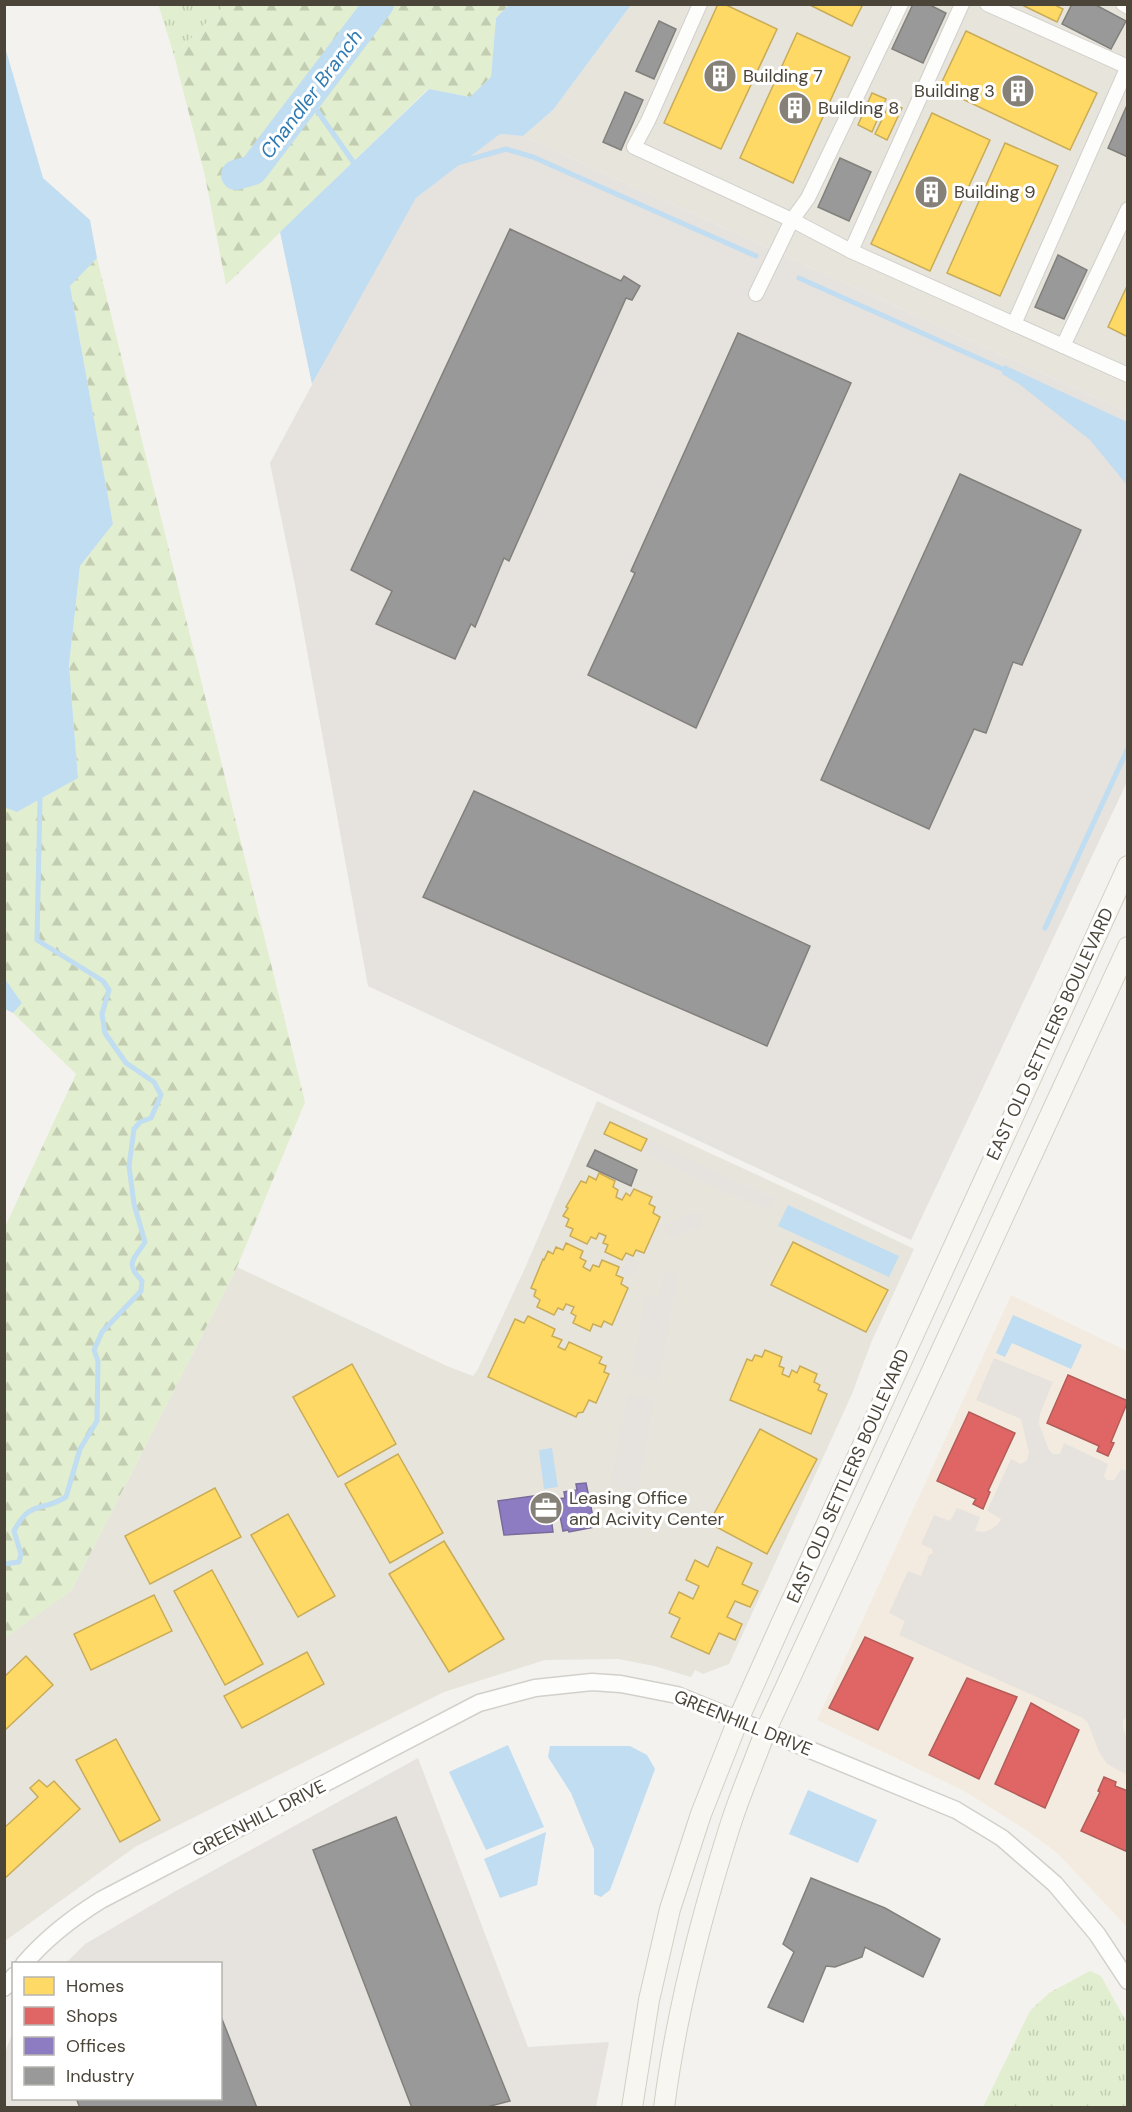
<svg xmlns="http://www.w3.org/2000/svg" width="1132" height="2112" font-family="'DM Sans',sans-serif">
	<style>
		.residential { fill: #e7e4dc }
		.commercial { fill: #f3ebdf }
		.industrial { fill: #e6e2de }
		.grass { fill: url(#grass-tufts) }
		.forest { fill: url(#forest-firs) }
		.parking { fill: #e6e3df }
		.water { fill: #c0ddf1 }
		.homes { fill: #ffd966; stroke: #c9ac58; stroke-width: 1.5 }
		.shops { fill: #e06666; stroke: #b35c58; stroke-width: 1.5 }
		.offices { fill: #8e7cc3; stroke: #7a6b9a; stroke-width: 1.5 }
		.industry { fill: #999; stroke: #82807c; stroke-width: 1.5 }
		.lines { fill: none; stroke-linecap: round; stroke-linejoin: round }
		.stream { stroke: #c0ddf1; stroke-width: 5 }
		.river { stroke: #c0ddf1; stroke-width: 30 }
		.minor-casing { stroke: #d2d0cb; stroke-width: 16 }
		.tertiary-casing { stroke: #d2d0cb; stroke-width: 19 }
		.secondary-casing { stroke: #d3cfc5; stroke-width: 22 }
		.minor { stroke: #fdfdfc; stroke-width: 14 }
		.tertiary { stroke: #fdfdfc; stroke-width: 16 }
		.secondary { stroke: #f7f6f1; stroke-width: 20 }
		.labels { text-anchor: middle; stroke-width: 6; stroke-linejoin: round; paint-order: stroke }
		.poi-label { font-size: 18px; fill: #4b4439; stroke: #fff; text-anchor: start }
		.street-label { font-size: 18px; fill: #4b4439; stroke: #fff }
		.water-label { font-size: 20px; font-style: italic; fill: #2e7ab2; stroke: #fff }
	</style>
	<defs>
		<pattern id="grass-tufts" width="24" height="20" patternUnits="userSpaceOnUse" patternTransform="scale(1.5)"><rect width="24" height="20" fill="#e1eecf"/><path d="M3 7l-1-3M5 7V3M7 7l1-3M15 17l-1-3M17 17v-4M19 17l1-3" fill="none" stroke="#c3cdb2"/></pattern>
		<pattern id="forest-firs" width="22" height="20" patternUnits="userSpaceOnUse" patternTransform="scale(1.5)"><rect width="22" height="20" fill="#e1eecf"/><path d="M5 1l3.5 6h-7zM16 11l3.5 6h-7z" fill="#c3cdb2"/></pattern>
	</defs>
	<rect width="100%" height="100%" fill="#f4f2ee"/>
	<!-- residential -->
	<g class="residential">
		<path d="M631,5H1127V412L523,136L553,110Z"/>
		<path d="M597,1101L818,1203L914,1249L871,1343L852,1394L729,1664L703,1674L695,1670L691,1677L654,1666L618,1659L545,1660L444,1692L135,1847L5,1941L4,1638L71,1591L237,1267L447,1366L473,1376L478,1369L525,1268Z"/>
	</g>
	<!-- commercial -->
	<path class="commercial" d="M1011,1295L1127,1351V1927L1057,1853L1029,1832L964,1791L817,1720Z"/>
	<!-- industrial -->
	<g class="industrial">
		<path d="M500,134L523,136L1127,412V782L911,1240L368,986L295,585L270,463L359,297L416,198Z"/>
		<path d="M418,1758L528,2047L609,2042L596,2107L5,2108V2053L13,2031L14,2098H220V1964L66,1963L85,1944L176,1891Z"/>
	</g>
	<!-- grass -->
	<g class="grass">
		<path d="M158,4H225V5L174,55Z"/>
		<path d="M1090,1971L1101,1976L1127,2023V2107H983L1030,2011L1049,1993Z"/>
	</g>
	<!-- forest -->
	<g class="forest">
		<path d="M225,5H509L496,18L491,77L471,97L428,89L226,285L205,176L174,55Z"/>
		<path d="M97,258L305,1102L237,1267L71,1591L5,1638V1227L76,1074L13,1013L22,1003L5,979V807L17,812L78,778L69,665L80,566L113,524L70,286Z"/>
	</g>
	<!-- parking -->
	<g class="parking">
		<path d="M986,377L1026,397L1086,445L1127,497V684L1029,898L943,859L1088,546L1105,549L1107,539L1102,526L1089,533L1059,495L1025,463L964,423Z"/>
		<path d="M647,1139L775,1199L769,1212L641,1151Z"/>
		<path d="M701,1212L702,1227L670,1237L663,1225L686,1215Z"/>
		<path d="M628,1256L640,1263L632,1277L619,1270Z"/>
		<path d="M665,1270L678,1273L659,1380L632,1374L646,1295L659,1297Z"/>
		<path d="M994,1358L1053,1382L1040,1414L1039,1424L1049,1450L1053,1454H1060L1064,1443L1108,1464L1104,1476L1107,1480H1114L1121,1469L1127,1471L1128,1717L1123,1720V1728L1127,1739V1775L1107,1764L1099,1752L1088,1723L1083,1718L899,1635L905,1621L889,1613L908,1571L921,1576L929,1555L933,1553L932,1549L921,1544L934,1515L950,1521L957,1508L980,1517L975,1531L984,1532L991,1529L997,1525L1001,1519L987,1511L1011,1459L1021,1464L1027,1460L1029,1453L1021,1419L976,1400Z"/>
		<path d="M628,1395L654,1399L635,1505L622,1502L624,1489L610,1486Z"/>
	</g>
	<!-- water -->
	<g class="water">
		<path d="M509,5H631L553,110L523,136L500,134L416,198L312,384L280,232L429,89L470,97L491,77L496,18Z"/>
		<path d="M5,47L43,178L90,220L97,258L70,286L113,524L80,566L69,665L78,778L17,812L4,807Z"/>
		<path d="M1004,365L1127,422V485L1090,440L1019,384L1002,374Z"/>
		<path d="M5,979L22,1003L13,1013L5,1009Z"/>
		<path d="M788,1205L899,1256L889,1277L778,1226Z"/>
		<path d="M1013,1315L1082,1345L1071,1369L1012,1343L1005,1357L996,1353Z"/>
		<path d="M552,1448L558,1487L544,1489L539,1450Z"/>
		<path d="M508,1745L544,1827L486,1850L449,1772Z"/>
		<path d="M550,1746H630L647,1755L655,1769L610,1890L601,1897L594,1894V1849L571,1793L548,1757Z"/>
		<path d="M808,1790L877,1820L858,1863L789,1834Z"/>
		<path d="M546,1832L537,1885L500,1898L484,1859Z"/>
	</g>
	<!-- homes -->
	<g class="homes">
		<path d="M718,4H724L777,29L721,149L664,123Z"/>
		<path d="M808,4H863L852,26Z"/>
		<path d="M1020,4H1053L1063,9L1057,22Z"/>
		<path d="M966,31L1097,93L1070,150L939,88Z"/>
		<path d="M797,33L850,57L793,183L740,158Z"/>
		<path d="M872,93L886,99L872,132L858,125Z"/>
		<path d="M890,103L902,108L887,140L875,134Z"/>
		<path d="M932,113L990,140L930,271L871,244Z"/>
		<path d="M1005,143L1058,166L1000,296L947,273Z"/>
		<path d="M1128,284V337L1108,327Z"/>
		<path d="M610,1122L647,1139L641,1151L604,1134Z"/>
		<path d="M599,1173L615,1181L613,1187L618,1190L616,1197L622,1200L626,1193L630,1196L634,1189L652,1197L649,1204L655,1207L653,1213L660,1217L644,1253L636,1250L633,1256L626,1253L622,1260L605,1252L608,1245L603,1243L606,1236L599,1233L596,1239L591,1237L587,1244L570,1236L573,1229L566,1226L569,1219L563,1216L568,1208L566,1207L581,1181L586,1183L589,1176L596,1180Z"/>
		<path d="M793,1242L888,1290L866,1332L771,1285Z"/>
		<path d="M566,1243L583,1251L580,1258L586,1261L583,1267L590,1271L593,1265L599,1267L602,1260L619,1267L616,1275L623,1278L621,1284L628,1288L612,1325L604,1321L601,1327L593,1324L590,1331L573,1323L576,1316L571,1313L574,1307L566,1304L563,1310L558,1308L554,1315L537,1307L540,1300L534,1296L536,1290L531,1288L543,1259L544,1260L548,1251L553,1254L556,1247L563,1250Z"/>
		<path d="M528,1316L555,1329L552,1336L562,1340L558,1347L565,1350L569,1342L602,1357L599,1363L606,1366L604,1372L609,1374L596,1403L589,1400L583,1412L578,1413L576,1417L488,1377L515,1319L524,1323Z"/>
		<path d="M765,1350L782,1357L779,1366L784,1368L782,1374L789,1377L792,1370L797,1373L800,1366L817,1374L814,1382L820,1385L818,1390L827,1394L811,1434L730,1400L747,1359L752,1361L755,1355L762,1357Z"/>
		<path d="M352,1364L396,1444L338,1477L293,1397Z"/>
		<path d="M760,1429L817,1459L767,1554L709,1523Z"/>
		<path d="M398,1454L443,1533L390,1563L345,1484Z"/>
		<path d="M215,1488L241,1537L150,1584L125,1536Z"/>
		<path d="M288,1514L335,1596L298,1617L251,1535Z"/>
		<path d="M444,1541L504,1639L449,1672L389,1574Z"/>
		<path d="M717,1547L752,1563L742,1584L758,1591L750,1607L735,1601L727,1617L742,1624L735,1640L719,1633L709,1654L671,1637L680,1618L669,1613L679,1592L693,1599L699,1586L686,1580L695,1560L708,1567Z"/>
		<path d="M212,1570L263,1664L225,1685L174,1591Z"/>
		<path d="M154,1595L172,1631L91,1670L74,1634Z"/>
		<path d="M307,1652L324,1684L242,1728L224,1696Z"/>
		<path d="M26,1656L53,1685L4,1731V1677Z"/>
		<path d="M116,1739L160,1820L120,1842L76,1760Z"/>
		<path d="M39,1780L47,1787L54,1781L80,1809L4,1879V1828L38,1797L30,1788Z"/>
	</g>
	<!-- shops -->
	<g class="shops">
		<path d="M1068,1375L1128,1401L1111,1442L1114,1443L1108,1456L1097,1451L1099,1446L1047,1423Z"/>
		<path d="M969,1412L1015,1433L988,1491L990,1492L983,1509L973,1504L976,1499L937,1481Z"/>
		<path d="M865,1637L913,1658L878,1730L829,1708Z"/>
		<path d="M967,1678L1017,1697L979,1779L929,1755Z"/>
		<path d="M1031,1703L1079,1730L1045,1808L995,1784Z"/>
		<path d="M1104,1777L1116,1782L1115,1786L1128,1791V1852L1081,1831L1100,1792L1098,1791Z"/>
	</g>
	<!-- offices -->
	<path class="offices" d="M586,1483L595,1527L569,1532L568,1530L563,1531L560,1516L551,1517L553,1532L504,1535L498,1501L547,1494L548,1500L565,1498L564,1492L577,1490L576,1484Z"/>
	<!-- industry -->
	<g class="industry">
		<path d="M913,4H928L946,13L923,63L892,49Z"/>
		<path d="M1072,4H1094L1126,21L1111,49L1062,24Z"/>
		<path d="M659,21L676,29L654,79L636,71Z"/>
		<path d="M625,92L643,100L621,150L603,142Z"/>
		<path d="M1128,103V157L1108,148Z"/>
		<path d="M840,158L871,172L849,221L818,207Z"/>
		<path d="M510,229L621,281L624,276L640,286L632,300L626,298L509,561L504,558L475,627L471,624L455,659L376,624L392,591L351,570Z"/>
		<path d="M1058,255L1087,270L1064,319L1035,307Z"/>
		<path d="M738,333L851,383L696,728L588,675L635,573L631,571Z"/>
		<path d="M960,474L1081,530L1022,665L1013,662L986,733L974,729L929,829L821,780Z"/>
		<path d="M474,791L810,946L767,1046L423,897Z"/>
		<path d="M595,1150L637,1170L631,1186L587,1166Z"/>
		<path d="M396,1817L510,2101L483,2108H412L313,1850Z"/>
		<path d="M811,1878L885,1908L940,1939L923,1977L865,1947L862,1957L835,1967L826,1966L803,2022L768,2007L794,1952L783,1944Z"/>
		<path d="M220,2014L257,2108H80L76,2098H220Z"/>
	</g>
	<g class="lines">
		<!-- stream -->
		<g class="stream">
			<path d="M309,99L356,166"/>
			<path d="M457,163L506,149L533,157L756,256"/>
			<path d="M799,278L1009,372"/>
			<path d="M1045,928L1128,748"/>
			<path d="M4,1564L19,1562L21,1554L14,1531C31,1499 40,1513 66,1497L80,1449L97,1421L98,1361L94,1350L102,1332L141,1291L142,1281C124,1262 134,1260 145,1242L134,1204L129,1166L134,1129L140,1122L151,1118L161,1095L154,1082L126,1063L105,1033L102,1014L109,990L103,981L37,940L40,799L38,793"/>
		</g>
		<!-- river -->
		<path class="river" d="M236,175L253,170L379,4"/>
		<defs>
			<g id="minor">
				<path d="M700,4L648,121L634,147L792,220L808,198L901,4"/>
				<path d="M987,4L1128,67"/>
				<path d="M1123,4L1128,7"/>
				<path d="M851,251L962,4"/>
				<path d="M756,294L792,220L851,251L1128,375"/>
				<path d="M1014,324L1128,66"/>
				<path d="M1063,346L1128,209"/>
			</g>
			<g id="tertiary">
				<path d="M24,1964C46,1938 72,1918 101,1900L479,1703L535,1688L592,1682L621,1684L677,1695L956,1810L1002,1838L1055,1884L1097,1934L1128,1981"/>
				<path d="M4,1988L14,1976"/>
			</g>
			<g id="secondary">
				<path d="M632,2108L649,2000L670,1909L701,1814L738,1720L781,1624L1128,866"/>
				<path d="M664,2108C676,2013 701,1917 730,1826C740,1794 754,1763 765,1732L1128,947"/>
			</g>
		</defs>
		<!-- minor casing -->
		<use href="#minor" class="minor-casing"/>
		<!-- tertiary casing -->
		<use href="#tertiary" class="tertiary-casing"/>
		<!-- secondary casing -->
		<use href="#secondary" class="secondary-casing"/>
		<!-- minor -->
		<use href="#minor" class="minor"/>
		<!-- tertiary -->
		<use href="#tertiary" class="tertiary"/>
		<!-- secondary -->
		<use href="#secondary" class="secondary"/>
	</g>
	<!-- icons -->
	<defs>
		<symbol id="building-disc" viewBox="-11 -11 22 22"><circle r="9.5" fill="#868178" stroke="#fff"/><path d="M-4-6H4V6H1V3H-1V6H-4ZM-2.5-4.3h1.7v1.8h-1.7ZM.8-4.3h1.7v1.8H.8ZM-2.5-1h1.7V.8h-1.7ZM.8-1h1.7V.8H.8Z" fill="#fff"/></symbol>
		<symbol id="office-disc" viewBox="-11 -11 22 22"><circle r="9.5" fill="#868178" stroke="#fff"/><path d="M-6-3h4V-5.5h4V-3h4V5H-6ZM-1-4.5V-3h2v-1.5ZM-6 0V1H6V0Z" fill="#fff"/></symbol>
	</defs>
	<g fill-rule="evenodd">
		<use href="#building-disc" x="701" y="57" width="38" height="38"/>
		<use href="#building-disc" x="999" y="72" width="38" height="38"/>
		<use href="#building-disc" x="776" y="89" width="38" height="38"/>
		<use href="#building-disc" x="912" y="173" width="38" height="38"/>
		<use href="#office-disc" x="527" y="1489" width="38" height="38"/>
	</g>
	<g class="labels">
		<!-- poi labels -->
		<g class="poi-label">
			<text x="743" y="82">Building 7</text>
			<text x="995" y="97" text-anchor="end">Building 3</text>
			<text x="818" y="114">Building 8</text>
			<text x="954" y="198">Building 9</text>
			<text x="569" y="1504">Leasing Office<tspan x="569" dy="21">and Acivity Center</tspan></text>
		</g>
		<!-- street labels -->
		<g class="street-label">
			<text transform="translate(1050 1034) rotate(-65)" y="6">EAST OLD SETTLERS BOULEVARD</text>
			<text transform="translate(848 1476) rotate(-66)" y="6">EAST OLD SETTLERS BOULEVARD</text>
			<text transform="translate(743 1723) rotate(22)" y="6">GREENHILL DRIVE</text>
			<text transform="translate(259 1818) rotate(-27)" y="6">GREENHILL DRIVE</text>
		</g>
		<!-- water labels -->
		<g class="water-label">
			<text transform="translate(311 94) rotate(-53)" y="7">Chandler Branch</text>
		</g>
	</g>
	<!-- border -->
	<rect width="1132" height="2112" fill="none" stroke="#4b4439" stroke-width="12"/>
	<!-- legend -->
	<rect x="12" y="1962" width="210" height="138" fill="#ffffff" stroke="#b7b4b0" stroke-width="1.5"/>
	<rect x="24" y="1977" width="30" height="18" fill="#ffd966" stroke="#b7b4b0" stroke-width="1.5"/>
	<text x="66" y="1992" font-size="18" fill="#4b4439">Homes</text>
	<rect x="24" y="2007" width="30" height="18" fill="#e06666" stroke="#b7b4b0" stroke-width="1.5"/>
	<text x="66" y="2022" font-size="18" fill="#4b4439">Shops</text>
	<rect x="24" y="2037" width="30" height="18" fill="#8e7cc3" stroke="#b7b4b0" stroke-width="1.5"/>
	<text x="66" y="2052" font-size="18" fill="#4b4439">Offices</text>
	<rect x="24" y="2067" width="30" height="18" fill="#999999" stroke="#b7b4b0" stroke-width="1.5"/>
	<text x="66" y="2082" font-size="18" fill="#4b4439">Industry</text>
</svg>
